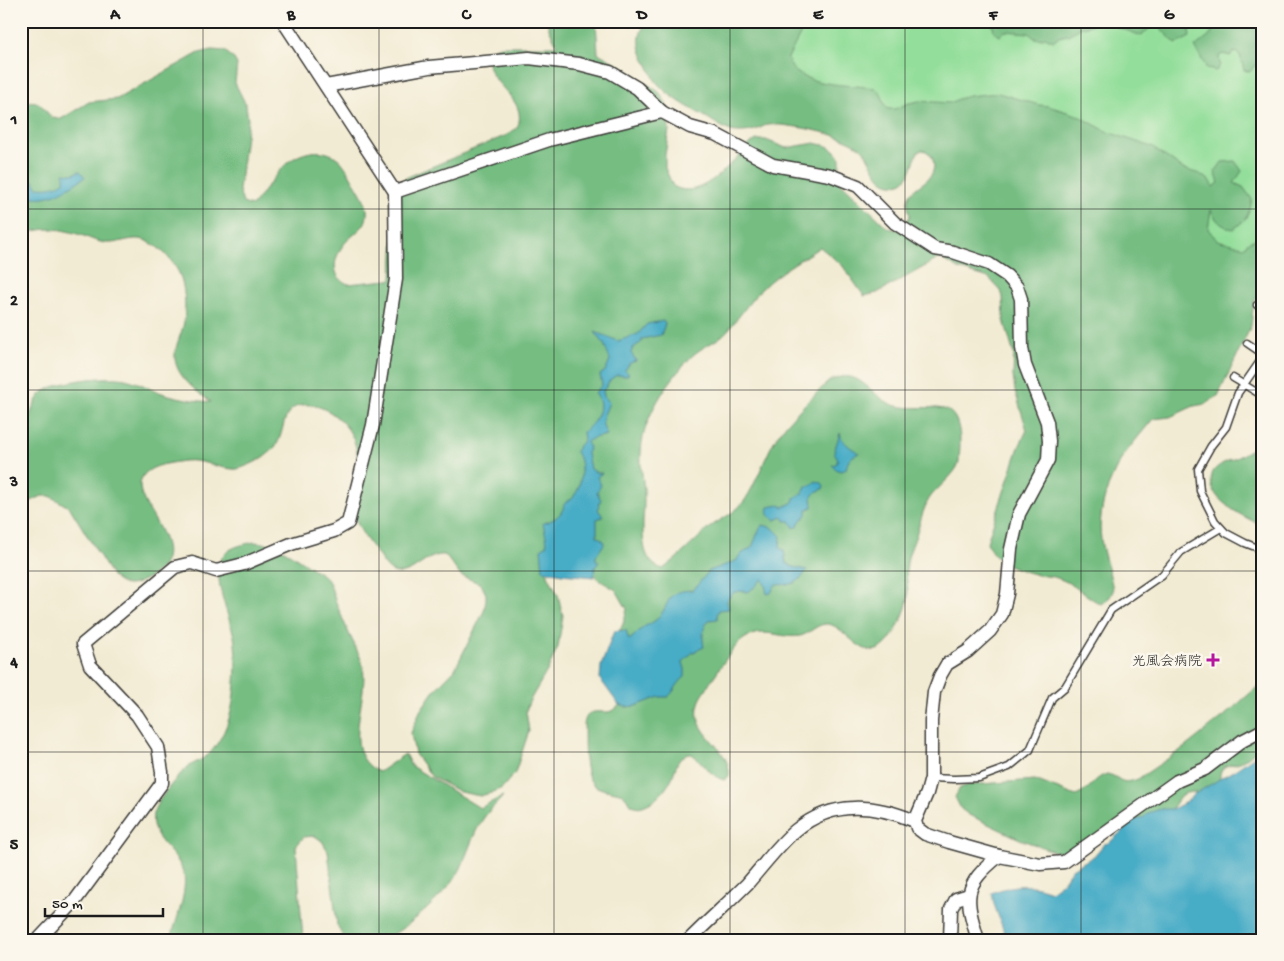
<svg xmlns="http://www.w3.org/2000/svg" width="1284" height="961" font-family="'Gochi Hand','Klee One',sans-serif">
	<style>
		.green { fill: #93de9a; stroke: #587d5b }
		.forest { fill: #76bd82; stroke: #496c4f }
		.water { fill: #47acc6; stroke: #326471 }
		.lines { fill: none; stroke-linecap: round; stroke-linejoin: round }
		.lane-casing { stroke: #3c3b37; stroke-width: 9 }
		.street-casing { stroke: #3c3b37; stroke-width: 15 }
		.lane { stroke: #fff; stroke-width: 6 }
		.street { stroke: #fff; stroke-width: 12 }
		.grid { fill: none; stroke: #1c1c1c; stroke-width: 1; stroke-opacity: 0.55 }
		.poi-dot { fill: #b5179e; stroke: #fbf7ec; stroke-width: 2 }
		.labels { text-anchor: middle; stroke-width: 5; stroke-linejoin: round; paint-order: stroke }
		.poi-label { font-size: 14px; fill: #1c1c1c; stroke: #fbf7ec; text-anchor: end }
		.neatline { fill: none; stroke: #1c1c1c; stroke-width: 2 }
		.grid-label { font-size: 16px; text-anchor: middle; font-weight: bold; fill: #1c1c1c }
	</style>
	<rect width="100%" height="100%" fill="#fbf7ec"/>
	<filter id="ink" filterUnits="userSpaceOnUse"><feTurbulence type="fractalNoise" baseFrequency=".02" numOctaves="2"/><feDisplacementMap in="SourceGraphic" scale="10" xChannelSelector="R" yChannelSelector="G"/><feConvolveMatrix kernelMatrix="1 2 1 2 8 2 1 2 1" color-interpolation-filters="sRGB"/></filter>
	<filter id="wash" filterUnits="userSpaceOnUse"><feTurbulence type="fractalNoise" baseFrequency=".0096" numOctaves="4" result="noise"/><feDisplacementMap in="SourceGraphic" scale="20" xChannelSelector="R" yChannelSelector="G"/><feGaussianBlur stdDeviation="1.12" result="paint"/><feColorMatrix in="noise" values="0 0 0 0 0 0 0 0 0 0 0 0 0 0 0 0 0 1.4 0 .05"/><feComposite in="paint" operator="in"/></filter>
	<g filter="url(#wash)">
		<rect width="100%" height="100%" fill="#f2ebd3"/>
		<!-- green -->
		<path class="green" d="M761,21H1263V275L951,136L805,105Z"/>
		<!-- forest -->
		<g class="forest">
			<path d="M546,21H596L598,53L616,63L659,92L663,98L668,108L669,130L665,155V168L673,186C700,203 733,161 751,143L757,140H766L786,148L815,143L827,146L834,150L840,158V164L838,172L841,183L888,228L897,230L906,222L910,216C909,212 907,205 908,200C910,184 939,183 933,160C931,154 928,151 922,150L918,152C911,164 912,186 891,184C875,181 872,160 863,150C856,143 845,139 836,136C822,131 782,123 768,125C764,125 761,128 758,129C750,132 739,133 731,131C722,128 713,121 704,116C690,108 665,95 655,80C652,74 649,66 645,60C638,45 637,35 647,21H807L788,58C793,88 852,84 875,88C885,95 881,101 888,109H895L909,103L919,101L950,103L958,99L968,96L998,93L1039,105L1048,106L1077,115L1108,132L1152,147L1183,169L1200,174L1209,180L1213,187L1219,183L1215,172L1222,162L1235,161L1242,171L1234,183L1243,187L1252,199C1250,214 1246,221 1233,229C1221,226 1216,221 1211,210L1208,229L1217,240L1244,247L1248,242L1258,238L1260,225L1259,216L1263,215V288L1254,301L1251,326L1218,396L1205,404L1194,406L1170,417L1153,419C1143,431 1133,443 1124,455C1109,478 1097,512 1101,539C1103,556 1111,573 1113,591L1110,597L1101,604C1086,597 1074,583 1057,578C1051,576 1044,576 1038,575C1019,570 993,563 987,542L1019,447L1027,430L1015,391L1013,376L1014,355L1004,320L1003,297L1001,291L989,278L959,269L940,258L877,293L864,296L842,265L820,247C804,258 785,268 770,281C753,295 742,314 728,330C718,342 702,346 691,357C667,383 643,416 641,452C640,465 643,478 644,490C644,500 644,511 643,521C643,539 642,563 663,569C680,557 693,542 709,528C721,518 735,514 745,500C756,483 763,463 772,445C784,422 810,400 828,382C859,364 868,395 893,405C909,411 937,404 949,411C963,421 960,447 959,461C958,473 936,488 929,499C923,509 920,523 916,535C913,544 908,554 907,563C905,575 908,585 908,597C908,609 895,635 886,644C864,666 846,626 828,624C817,623 810,634 800,636C788,638 775,633 763,633C754,633 745,637 739,643C731,650 702,693 699,703C689,734 732,747 729,776L724,780C711,777 703,762 692,754C689,754 687,754 684,756C676,760 675,772 671,780C664,793 653,804 639,807L632,805L623,794C615,791 605,791 597,787C581,779 585,740 584,724C587,709 596,712 607,712C614,712 619,705 624,701L700,624L771,539L631,645L617,635L623,624L627,609L616,590L599,580L589,566L546,556L548,575L558,595L563,616L558,647L547,671L529,702L526,711L529,731L515,773L502,788L491,793L480,796L460,792L432,777L415,754L413,744L411,733L420,711L433,692L455,669L484,611L486,600V594L481,584L460,575L445,555C426,553 414,576 397,573C388,572 383,562 378,555C370,544 358,530 355,516C353,511 355,503 355,498C358,464 364,438 334,415C327,409 312,403 302,405C282,408 285,430 277,444C272,453 260,460 251,464C246,466 238,470 233,469C216,468 202,459 184,461C171,463 146,465 141,480C131,509 208,557 135,584C125,587 119,583 112,576L70,508L50,496H42L21,506V423L27,427C30,416 33,404 40,395C51,381 108,375 125,379C139,382 152,390 165,394C179,398 196,401 211,402C197,392 177,377 175,359C174,347 182,334 184,322C186,309 185,285 179,273C172,259 156,242 140,239C128,238 117,244 106,243C98,242 91,239 84,236C59,228 46,226 21,235V104C40,97 41,106 52,118L61,119L89,102L117,99L199,53L212,50L225,51L234,59L237,64L235,83L246,105L248,120L239,190L243,203L252,206C263,193 272,179 283,167C296,153 319,146 336,157C345,163 350,176 356,185C360,192 366,201 367,209C368,215 366,223 362,227C357,233 350,237 345,243C334,256 329,276 348,284L388,280L392,279L396,186L403,179L507,135L517,128C520,122 520,115 518,109C512,91 482,76 489,55C491,49 495,47 501,46H557Z"/>
			<path d="M992,21H1097L1091,25L1082,27L1068,35L1058,37L1053,41L1045,37C1038,40 1034,39 1029,33L1005,31L1000,36L994,32Z"/>
			<path d="M1114,21H1200V25L1195,30L1189,29L1190,37L1176,44C1166,35 1166,31 1153,24L1142,36L1117,27Z"/>
			<path d="M1213,21H1263V65H1255L1250,72L1244,70L1240,55L1235,52L1230,56L1223,54L1219,56L1220,65L1216,71L1207,69L1195,47L1212,33Z"/>
			<path d="M1263,442V526C1245,517 1205,500 1212,475C1213,470 1217,467 1222,464C1226,461 1231,460 1236,458C1245,453 1254,448 1263,442Z"/>
			<path d="M254,542C280,544 289,553 309,566C315,571 322,573 327,579C331,584 332,591 334,597C340,613 347,630 355,646C358,653 362,659 363,667C369,700 339,753 379,772L405,754L411,766L480,808L503,796C497,804 488,811 483,819C473,834 468,852 461,868C450,891 406,931 383,939C373,942 359,940 348,940L344,938L337,925L328,851L322,841L315,836L304,837L296,846L303,940H169L172,935C177,918 190,885 182,869C174,849 149,839 153,814C156,801 179,774 189,766C196,762 206,758 211,752C225,735 232,715 234,693C236,675 237,655 234,636C229,616 214,582 220,562C225,547 242,545 254,542Z"/>
			<path d="M1263,682V743C1257,749 1251,755 1244,760C1233,767 1218,761 1220,781L1201,793L1192,792L1186,793L1180,797L1169,813L1135,822H1124L1079,854L1056,852L1022,840L969,815L961,809L955,797L960,788L968,785L1035,780L1076,796C1091,790 1093,778 1107,774C1122,777 1118,786 1138,779L1185,747L1224,716Z"/>
		</g>
		<!-- water -->
		<g class="water">
			<path d="M28,170V178L34,181L37,187C48,188 55,187 64,182V173L73,174L80,171L85,177C70,187 52,200 33,197C29,196 25,195 21,194V176Z"/>
			<path d="M663,321L665,324L661,335L642,339V342L633,348L631,353L636,361L630,363L625,370L629,374L625,376L617,375L611,379L603,391L604,396L609,402C605,416 598,418 607,435L593,438L587,442L589,449L587,453L590,469L598,473H602L597,477L601,485L597,492L601,500L598,504L600,506L598,509L603,517L597,519V536L603,540L604,544L596,556V560L599,562L595,567L594,577L562,574L543,570L541,549L546,546L547,541L543,523C550,522 559,517 562,511C564,508 563,506 565,503C567,501 572,499 574,496C582,486 584,463 576,452L577,448L584,440L583,432C594,424 607,408 595,393L602,385L600,375L605,371L610,360L604,344L595,332L618,341L638,334L647,324Z"/>
			<path d="M840,433C841,442 851,448 859,453C850,457 848,460 846,469L842,471L837,470L832,465L836,464L838,459L834,452Z"/>
			<path d="M816,481L822,483L824,486L823,489L816,492L812,496L813,506L807,510V515L800,521L798,526L794,528L790,521H785L783,517L775,520L768,515L769,507L779,505L784,507L793,502L794,498L802,494L806,486H810Z"/>
			<path d="M763,525L773,528L781,536L780,548L784,550L786,563L793,567L807,570C797,586 792,584 775,585L771,593L767,594L765,585L762,579L755,587L747,592C737,590 732,591 727,601L729,609L719,610L717,615L718,619L709,620C702,627 702,638 704,647L692,653L683,662L685,669V677C677,683 675,691 668,697H659L636,706L626,707L619,705L600,679L601,666L614,631L626,630L629,640C635,636 638,631 644,627C648,624 653,623 657,619C673,602 663,591 693,590L709,571L736,561L740,555L752,547L759,530Z"/>
			<path d="M1263,750V928L1260,929L1259,936L1253,940H1007L994,904L992,893C1013,884 1030,883 1051,891L1063,882L1072,869L1094,856L1104,844L1109,843L1134,820L1143,818L1148,813L1161,809H1173L1188,801L1193,795L1238,768Z"/>
		</g>
	</g>
	<g filter="url(#ink)">
		<g class="lines">
			<defs>
				<g id="lane">
					<path d="M1257,305L1263,310"/>
					<path d="M1247,343L1263,354"/>
					<path d="M1263,357L1238,393L1226,427L1211,446L1198,469L1200,491L1215,521L1226,533L1245,543L1263,550"/>
					<path d="M1233,378L1263,396"/>
					<path d="M931,778L954,779L979,778L1009,767L1030,750L1052,698L1065,687L1111,610L1162,575L1181,552L1221,528"/>
				</g>
				<g id="street">
					<path d="M326,86L429,67L529,58L579,64L610,72L637,88L662,112L690,127L715,134L773,165L830,175L858,186L895,223L935,249L953,252L989,264L1007,276L1017,287L1021,299L1022,348L1025,365L1047,422L1049,441L1048,460L1019,514L1011,549L1007,594L1002,614L990,631L968,651L947,664L940,676L934,692L931,721V778L927,793L915,821L917,828L925,834L949,842L999,856L1040,864L1064,862L1177,781L1205,769L1242,741L1263,730"/>
					<path d="M395,192L549,140L662,112"/>
					<path d="M38,940L74,902L162,783V772L158,747L137,715L90,665L83,644L175,567L192,563L216,571L244,564L291,544L334,531L348,523L373,425L396,279L395,192L283,21"/>
					<path d="M689,940C708,921 728,903 747,884C762,867 779,844 796,830C833,800 874,804 915,821"/>
					<path d="M950,940L951,909L956,899L969,895"/>
					<path d="M978,940C965,897 962,886 999,856"/>
				</g>
			</defs>
			<!-- lane casing -->
			<use href="#lane" class="lane-casing"/>
			<!-- street casing -->
			<use href="#street" class="street-casing"/>
			<!-- lane -->
			<use href="#lane" class="lane"/>
			<!-- street -->
			<use href="#street" class="street"/>
		</g>
	</g>
	<!-- grid -->
	<path class="grid" d="M203,21V940M379,21V940M554,21V940M730,21V940M905,21V940M1081,21V940M21,209H1263M21,390H1263M21,571H1263M21,752H1263"/>
	<!-- markers -->
	<path class="poi-dot" d="M1210.5 652.5h5v5h5v5h-5v5h-5v-5h-5v-5h5z"/>
	<g class="labels">
		<!-- poi labels -->
		<g class="poi-label">
			<text x="1202" y="665">光風会病院</text>
		</g>
	</g>
	<!-- margin -->
	<rect width="1284" height="961" fill="none" stroke="#fbf7ec" stroke-width="55"/>
	<!-- scale -->
	<path d="M45 908v8h118v-8" fill="none" stroke="#1c1c1c" stroke-width="2.5"/>
	<text x="52" y="908" font-size="15" fill="#1c1c1c" stroke="#fbf7ec" stroke-width="4" paint-order="stroke">50 m</text>
	<rect x="28" y="28" width="1228" height="906" class="neatline"/>
	<g class="grid-label">
		<text x="115" y="19">A</text>
		<text x="291" y="19">B</text>
		<text x="466" y="19">C</text>
		<text x="642" y="19">D</text>
		<text x="818" y="19">E</text>
		<text x="993" y="19">F</text>
		<text x="1169" y="19">G</text>
		<text x="14" y="124">1</text>
		<text x="14" y="305">2</text>
		<text x="14" y="486">3</text>
		<text x="14" y="667">4</text>
		<text x="14" y="849">5</text>
	</g>
</svg>
